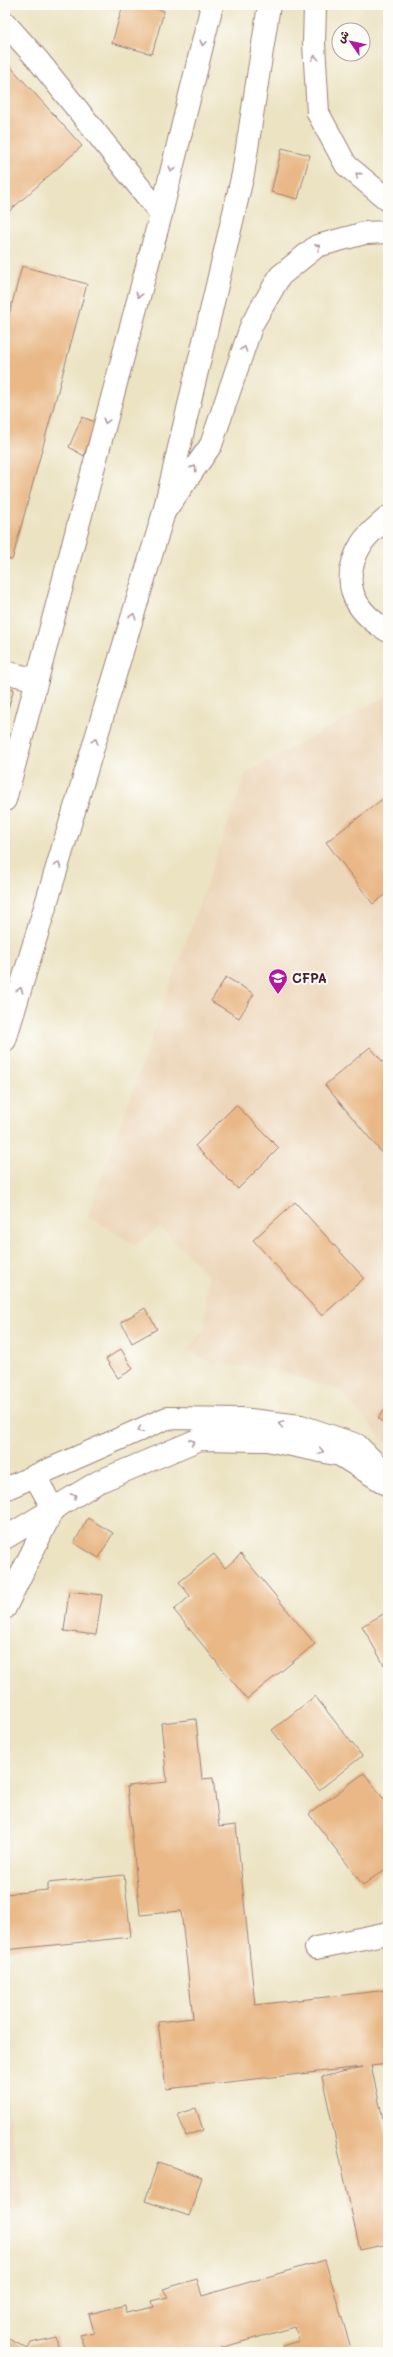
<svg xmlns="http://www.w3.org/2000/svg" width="393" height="2357" font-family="Mali,'Playpen Sans Arabic',sans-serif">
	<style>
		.built { fill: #edd7bb }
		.building { fill: #e9b886 }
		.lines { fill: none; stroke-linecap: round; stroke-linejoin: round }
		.street-casing { stroke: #9b8177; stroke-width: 24 }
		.secondary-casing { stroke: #9b8177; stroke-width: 24 }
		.primary-casing { stroke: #9b8177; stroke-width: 24 }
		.street { stroke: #fff; stroke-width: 22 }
		.secondary { stroke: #fff; stroke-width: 22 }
		.primary { stroke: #fff; stroke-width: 22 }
		.oneway { stroke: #ae9aa0 }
		.labels { text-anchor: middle; stroke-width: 4; stroke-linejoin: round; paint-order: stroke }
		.poi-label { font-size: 13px; font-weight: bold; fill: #4a1f2b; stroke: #fdfcf7; text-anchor: start }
	</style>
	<rect width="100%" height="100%" fill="#fdfcf7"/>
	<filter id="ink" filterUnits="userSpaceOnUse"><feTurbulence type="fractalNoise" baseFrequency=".025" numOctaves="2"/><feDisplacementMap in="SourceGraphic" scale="8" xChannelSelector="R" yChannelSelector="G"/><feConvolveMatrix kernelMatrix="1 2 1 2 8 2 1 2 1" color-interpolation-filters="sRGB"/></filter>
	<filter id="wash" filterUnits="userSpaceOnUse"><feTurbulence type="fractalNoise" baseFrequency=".012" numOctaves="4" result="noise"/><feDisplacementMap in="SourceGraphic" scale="16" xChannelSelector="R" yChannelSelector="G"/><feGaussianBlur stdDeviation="0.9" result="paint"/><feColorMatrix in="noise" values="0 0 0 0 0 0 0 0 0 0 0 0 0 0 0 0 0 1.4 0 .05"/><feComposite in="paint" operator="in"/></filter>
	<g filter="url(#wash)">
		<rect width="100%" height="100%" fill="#ece3c3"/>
		<!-- built -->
		<g class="built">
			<path d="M388,695V1446L341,1391L276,1370L209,1362L187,1351L205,1327L207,1274L160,1227L135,1245L88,1216L246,773Z"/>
			<path d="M5,2092L25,2210L5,2213Z"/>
		</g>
		<g id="blocks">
			<!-- building -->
			<g class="building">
				<path d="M123,5H143L164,11L152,54L112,43Z"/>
				<path d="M9,65L82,146L5,215V101L8,98L5,95V68Z"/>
				<path d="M282,148L310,155L298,199L271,192Z"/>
				<path d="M22,266L87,284L12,560L5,558V330Z"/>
				<path d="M82,417L95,422L84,456L69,447Z"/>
				<path d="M5,686L14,689L5,718Z"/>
				<path d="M388,795V893L373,904L326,842Z"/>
				<path d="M226,977L254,994L239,1018L211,1001Z"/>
				<path d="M370,1047L388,1068V1160L325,1085Z"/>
				<path d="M236,1105L279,1148L238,1189L195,1146Z"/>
				<path d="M295,1202L364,1278L322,1316L253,1240Z"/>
				<path d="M145,1308L157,1329L132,1343L121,1322Z"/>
				<path d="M121,1349L133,1369L118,1378L106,1359Z"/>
				<path d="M388,1404V1425L378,1418Z"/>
				<path d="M88,1518L113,1533L99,1558L74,1543Z"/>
				<path d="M214,1554L225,1568L241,1554L315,1644L247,1699L174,1610L190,1596L179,1582Z"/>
				<path d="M69,1591L102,1595L96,1635L64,1631Z"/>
				<path d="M387,1612L388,1663L384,1665L362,1626Z"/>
				<path d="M315,1696L362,1756L319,1790L272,1730Z"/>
				<path d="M196,1719L202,1779L213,1778L219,1827L236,1825L255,2005L388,1990V2064L371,2066L388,2141V2244L360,2250L322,2077L362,2067L166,2089L158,2022L193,2018L181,1911L140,1915L127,1786L167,1782L161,1723Z"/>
				<path d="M364,1773L388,1805V1867L363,1885L309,1814Z"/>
				<path d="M124,1875L131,1937L5,1950V1894L48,1890V1883Z"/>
				<path d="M196,2108L203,2130L186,2136L178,2114Z"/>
				<path d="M158,2162L202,2177L189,2216L145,2201Z"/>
				<path d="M325,2260L352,2352H283L282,2346L299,2341L295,2327L220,2348L221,2352H76L84,2349L80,2335L94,2332L89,2314L125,2305L126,2313L154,2307L152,2301L168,2297L163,2289L197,2279L202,2296Z"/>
				<path d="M5,2337L28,2349L31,2343L56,2337L59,2352H5Z"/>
			</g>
		</g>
	</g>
	<g filter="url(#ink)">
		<use href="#blocks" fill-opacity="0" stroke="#9b8177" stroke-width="1"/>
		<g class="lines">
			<defs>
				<g id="street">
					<path d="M5,23L38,60L161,214"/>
					<path d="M388,517C380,525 368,533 362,543C339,581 352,610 388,631"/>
					<path d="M5,672L37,680"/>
					<path d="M5,1608L53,1509L35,1476"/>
					<path d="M316,1948L388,1933"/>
				</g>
				<g id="secondary">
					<path d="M315,5L314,44L318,113L346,165L388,200"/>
					<path d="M164,512L211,445L252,324L280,276L317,246L365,233L388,232"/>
					<path d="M5,1489L167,1418L241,1419L301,1426L357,1445L386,1474"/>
					<path d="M5,1538L98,1482L200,1439L267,1440L340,1455L388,1485"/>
				</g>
				<g id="primary">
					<path d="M5,800L161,214L212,5"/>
					<path d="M5,1040L164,512L243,174L269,5"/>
				</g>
			</defs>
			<!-- street casing -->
			<use href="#street" class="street-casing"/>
			<!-- secondary casing -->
			<use href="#secondary" class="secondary-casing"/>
			<!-- primary casing -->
			<use href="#primary" class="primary-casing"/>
			<!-- street -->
			<use href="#street" class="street"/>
			<!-- secondary -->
			<use href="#secondary" class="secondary"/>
			<!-- primary -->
			<use href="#primary" class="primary"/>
		</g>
		<!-- one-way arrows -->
		<defs><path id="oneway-chevron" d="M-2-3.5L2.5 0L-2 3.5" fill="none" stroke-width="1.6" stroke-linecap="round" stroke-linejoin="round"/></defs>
		<g class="oneway">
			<use href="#oneway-chevron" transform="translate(203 43) rotate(104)"/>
			<use href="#oneway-chevron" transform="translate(315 58) rotate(-93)"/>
			<use href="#oneway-chevron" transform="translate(172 169) rotate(104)"/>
			<use href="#oneway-chevron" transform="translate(358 175) rotate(-140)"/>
			<use href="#oneway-chevron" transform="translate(318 247) rotate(-26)"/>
			<use href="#oneway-chevron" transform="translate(139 295) rotate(105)"/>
			<use href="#oneway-chevron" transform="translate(244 349) rotate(-71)"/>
			<use href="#oneway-chevron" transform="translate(106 421) rotate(105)"/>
			<use href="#oneway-chevron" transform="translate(194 468) rotate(-55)"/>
			<use href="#oneway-chevron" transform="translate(133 616) rotate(-73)"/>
			<use href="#oneway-chevron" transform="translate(95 741) rotate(-73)"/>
			<use href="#oneway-chevron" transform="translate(58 865) rotate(-73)"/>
			<use href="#oneway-chevron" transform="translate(20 990) rotate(-73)"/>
			<use href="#oneway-chevron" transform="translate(281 1424) rotate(-173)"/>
			<use href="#oneway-chevron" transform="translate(140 1430) rotate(156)"/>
			<use href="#oneway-chevron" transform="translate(192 1442) rotate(-23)"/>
			<use href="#oneway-chevron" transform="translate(321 1451) rotate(11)"/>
			<use href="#oneway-chevron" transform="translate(74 1496) rotate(-32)"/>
		</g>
	</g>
	<!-- icons -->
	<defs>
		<symbol id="university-pin" viewBox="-11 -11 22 30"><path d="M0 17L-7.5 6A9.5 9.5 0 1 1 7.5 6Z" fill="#b5179e" stroke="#fdfcf7"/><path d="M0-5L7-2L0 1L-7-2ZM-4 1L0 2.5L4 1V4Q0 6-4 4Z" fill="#fff"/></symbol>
	</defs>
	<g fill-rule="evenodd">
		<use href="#university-pin" x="267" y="967" width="22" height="30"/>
	</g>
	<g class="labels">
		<!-- poi labels -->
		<g class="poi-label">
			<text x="292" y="983">CFPA</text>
		</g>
	</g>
	<!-- margin -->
	<rect width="393" height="2357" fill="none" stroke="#fdfcf7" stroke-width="20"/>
	<!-- north arrow -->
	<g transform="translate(351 42) rotate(304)"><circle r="19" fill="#fdfcf7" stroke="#b5a4a5"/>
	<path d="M0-3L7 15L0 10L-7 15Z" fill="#b5179e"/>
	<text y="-6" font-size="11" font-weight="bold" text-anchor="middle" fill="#4a1f2b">ش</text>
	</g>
</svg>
